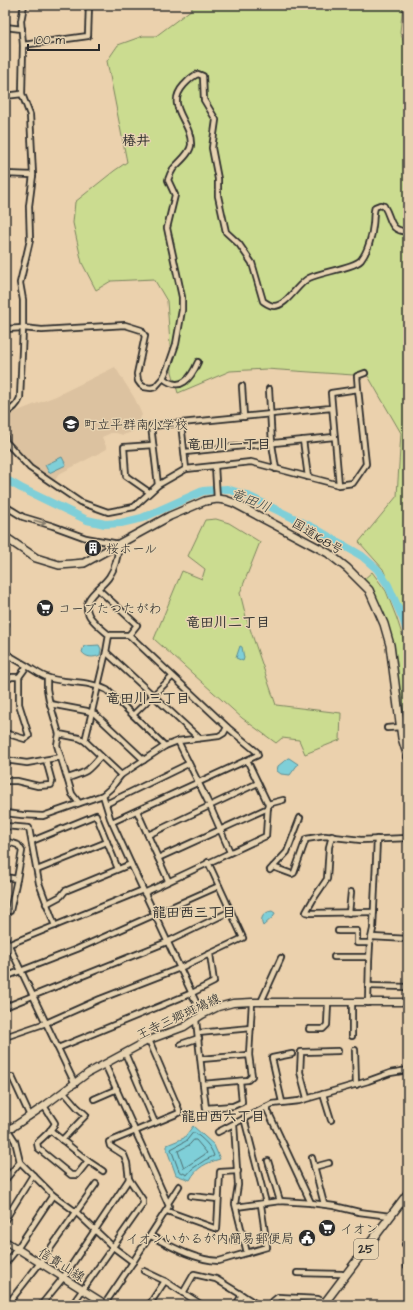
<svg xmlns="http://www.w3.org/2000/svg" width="413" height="1310" font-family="'Architects Daughter','Klee One',sans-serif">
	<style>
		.built { fill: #dcc2a0 }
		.green { fill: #cbdc90; stroke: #7b845e }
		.water { fill: #7fcfd8; stroke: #5d8d93 }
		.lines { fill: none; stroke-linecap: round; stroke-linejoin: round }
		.shore { stroke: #4d6d70; stroke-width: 1 }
		.river { stroke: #7fcfd8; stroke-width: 8 }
		.minor-casing { stroke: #2b2b2b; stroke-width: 8 }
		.secondary-casing { stroke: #2b2b2b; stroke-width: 9 }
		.trunk-casing { stroke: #2b2b2b; stroke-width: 10 }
		.minor { stroke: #e7d3b1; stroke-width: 4.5 }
		.secondary { stroke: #e7d3b1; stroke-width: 6 }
		.trunk { stroke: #e7d3b1; stroke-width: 7 }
		.oneway { stroke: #897f6e }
		.labels { text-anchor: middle; stroke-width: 3; stroke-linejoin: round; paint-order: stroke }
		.shield { fill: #e7d3b1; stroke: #635d53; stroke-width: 1 }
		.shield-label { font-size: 12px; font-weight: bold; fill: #2b2b2b }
		.poi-label { font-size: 13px; fill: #2b2b2b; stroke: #e7d3b1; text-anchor: start }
		.street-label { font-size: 13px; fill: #2b2b2b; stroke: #e7d3b1 }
		.neighbourhood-label { font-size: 14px; font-weight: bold; fill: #2b2b2b; stroke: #e7d3b1 }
		.water-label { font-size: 14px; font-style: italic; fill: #384445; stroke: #e7d3b1 }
	</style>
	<rect width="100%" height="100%" fill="#ebd1ad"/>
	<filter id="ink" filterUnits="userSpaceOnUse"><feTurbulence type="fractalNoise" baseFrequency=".025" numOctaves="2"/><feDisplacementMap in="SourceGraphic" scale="8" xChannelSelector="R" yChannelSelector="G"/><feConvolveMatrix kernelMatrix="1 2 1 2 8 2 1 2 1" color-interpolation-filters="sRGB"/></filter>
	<g filter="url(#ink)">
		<!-- built -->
		<path class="built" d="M115,367L135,399L142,415L132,432L123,435L116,433H111L102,437L107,449L59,474L54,482L31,467L8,442V436L5,433V416L56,396Z"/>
		<!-- green -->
		<g class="green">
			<path d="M192,5H403L400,32L408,53V630L383,569L359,542L397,496L401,433L368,376L266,369L230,371L178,393L172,372L167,301L154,279L111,281L96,290L82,263L73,223L75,202L114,171L127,162L107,61L118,45L143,36H156L192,9Z"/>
			<path d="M216,519L229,523L260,542L240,593L246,617L276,705L341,713L340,740L305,754L299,740L282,738L276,743L242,718L154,639L182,571L202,579L205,569L188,556L205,520Z"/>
			<path d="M372,572L386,591L397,619L408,653V748L402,724L394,654L363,580Z"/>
		</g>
		<!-- water -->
		<g class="water">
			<path d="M62,457L66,465L49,473L45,465Z"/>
			<path d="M99,645L101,649L100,655C94,658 86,658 82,652L84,646Z"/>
			<path d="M240,646L242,647L244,658L243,661L236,658Z"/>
			<path d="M288,758H289L298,764L290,775L281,774L277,771L278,766Z"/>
			<path d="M272,911L275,913L274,916L263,926C259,918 264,912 272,911Z"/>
			<path d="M193,1126L214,1145L220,1159C206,1163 197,1167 190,1180L176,1175L167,1150V1145L184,1138Z"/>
		</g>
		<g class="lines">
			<!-- shore -->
			<g class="shore">
				<path d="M193,1133H195C203,1139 211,1146 214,1156L205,1160L192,1169L187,1175L179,1171L171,1149L186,1141Z"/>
				<path d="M194,1140H196L207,1153L184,1168L178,1151L189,1145Z"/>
			</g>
			<!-- river -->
			<path class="river" d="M5,479L21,488L87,520L105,524L121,523L142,518L203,491L227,489L246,495L314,528L362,556L377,569L388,585L403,619L408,634"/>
			<defs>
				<g id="minor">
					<path d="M5,27L22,29"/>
					<path d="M23,45L88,36L89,5"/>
					<path d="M5,96L22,94"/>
					<path d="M5,174L33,175"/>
					<path d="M5,329L23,328L42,330L125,325L141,330L145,336L137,374L138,381L141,385L144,387L151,388L155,387L163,378L168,367L176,344L182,310V297L167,228L175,195L168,180C169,177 171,172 173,169C179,162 190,154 191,145C192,121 164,107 184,85C189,80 192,76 198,74L203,76L204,100L216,120L212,148L218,179V196L226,232L239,244L252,263L263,301C266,303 270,306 274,306C287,306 297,284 309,278C321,272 354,268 361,260C368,251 372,236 373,225C374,218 373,213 375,207L380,205L384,206C393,221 388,230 408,232"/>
					<path d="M163,378C181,393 191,378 198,362"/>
					<path d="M242,386L244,417"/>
					<path d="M269,389L272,444L276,469"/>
					<path d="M358,389L357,376L365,373"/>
					<path d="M331,408L151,426L158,485L186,469L251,462L339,485L353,483L366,464L358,389L331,393L339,485"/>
					<path d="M5,413C12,410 17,406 20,398L23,328V300L20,283L30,240L29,206L33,175L30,115L22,94L23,45L21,21L24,5"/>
					<path d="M181,423L186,469"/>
					<path d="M5,436L6,442L30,468L52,483L80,502L108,512L134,507L158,485"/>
					<path d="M303,440L308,477"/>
					<path d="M185,452L334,437"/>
					<path d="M215,466L217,499"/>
					<path d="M149,492L126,476L124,447L153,445"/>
					<path d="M5,506L23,517L53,526L86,538L119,544C118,556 116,567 109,577C101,589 80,598 89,615C92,621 103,630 109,635L106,652L85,741L121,775"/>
					<path d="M98,589L137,625L129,635"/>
					<path d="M5,624H6"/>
					<path d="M109,635H129L227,727L257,752L258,755L112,822"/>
					<path d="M106,652L199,738"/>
					<path d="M5,653L27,666"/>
					<path d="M19,677L27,666C34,670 41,676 49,678C68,684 88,680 107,690L165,746"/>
					<path d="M47,678V689L49,700L59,734L57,745L72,794L79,803"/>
					<path d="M5,680L12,677H19V704L29,736L25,739L5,733"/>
					<path d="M50,704L87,711L95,714L144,760"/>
					<path d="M133,715L172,677"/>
					<path d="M387,728L401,727"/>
					<path d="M59,734L79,738L85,741"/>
					<path d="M178,741L210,806L230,852"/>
					<path d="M5,760L27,763L61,757"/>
					<path d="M68,778C87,772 87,772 100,757"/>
					<path d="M5,781H17L38,786L51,785L52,782L46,760"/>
					<path d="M103,795L110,818L131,864L202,1015"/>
					<path d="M106,804L188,764"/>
					<path d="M268,804L283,800"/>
					<path d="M137,811L168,880"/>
					<path d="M5,813L22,815L43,816L103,795L111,788L121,775L165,746L178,741L219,736L224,733L227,727"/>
					<path d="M5,826L29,828L39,883L55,926"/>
					<path d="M148,835L258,783"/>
					<path d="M332,836L329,847L327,879L314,898L306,912L311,913L374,912"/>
					<path d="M5,841L18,845L22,851L17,879"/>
					<path d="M32,841L96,815L118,869"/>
					<path d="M158,858L268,808"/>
					<path d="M273,867L292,874L294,873L306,839L325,836L361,840L408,838"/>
					<path d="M37,870L107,842"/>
					<path d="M270,870L287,852L300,818"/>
					<path d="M5,877L17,879L10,911"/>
					<path d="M144,893L266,836L268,804L247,760"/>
					<path d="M46,904L61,896L65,891L131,864"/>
					<path d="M349,913L351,892"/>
					<path d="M338,931H357V943H370"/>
					<path d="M5,937L75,1084"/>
					<path d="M372,937L408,939"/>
					<path d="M5,946L143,890"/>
					<path d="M334,957H369"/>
					<path d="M5,977L77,949L219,886"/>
					<path d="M368,986L408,987"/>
					<path d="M261,1002L281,958"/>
					<path d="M352,1003V1036"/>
					<path d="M368,1003L369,961L370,943L373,929L377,839"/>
					<path d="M5,1007L167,942L231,911"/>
					<path d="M196,1020L203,1084L248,1080L252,1076L249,1055L252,1002"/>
					<path d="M309,1029H323L327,1025L328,1003"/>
					<path d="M198,1033L251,1028"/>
					<path d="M5,1037L46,1023L100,999L180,968L243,938L208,862"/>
					<path d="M181,1044L199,1038"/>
					<path d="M58,1048L192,993L214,982L210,954"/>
					<path d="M355,1050L356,1085"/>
					<path d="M125,1053L155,1123"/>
					<path d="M201,1059L249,1055"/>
					<path d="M5,1078L12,1077L30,1116"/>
					<path d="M203,1084L206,1108L233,1106L242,1102L240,1081"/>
					<path d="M323,1094L331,1120"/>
					<path d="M307,1098L300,1072L301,1052L338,1051"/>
					<path d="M94,1099L117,1089"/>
					<path d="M282,1102L272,1058L292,1054"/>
					<path d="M44,1106L55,1123C52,1131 43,1137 37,1143L38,1148L71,1175H77L88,1161L50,1130"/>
					<path d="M266,1107L311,1203"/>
					<path d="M244,1118L266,1203"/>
					<path d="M234,1124L238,1185L235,1204L247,1253"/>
					<path d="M6,1127L15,1141L20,1162L53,1195L76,1212L113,1247L133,1262L169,1206L105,1064"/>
					<path d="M218,1132L272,1104L299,1101L368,1081L390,1073L408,1070"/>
					<path d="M62,1140L86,1115L77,1107L64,1092"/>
					<path d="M312,1158L324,1204"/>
					<path d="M88,1161L103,1171"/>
					<path d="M268,1161L280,1201"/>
					<path d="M314,1167L329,1163"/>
					<path d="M5,1180L20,1162"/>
					<path d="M191,1196L218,1199"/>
					<path d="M168,1203L179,1186"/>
					<path d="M236,1207L280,1201L311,1203L334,1206L359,1212L390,1216"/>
					<path d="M167,1211L217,1229L220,1172L238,1171"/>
					<path d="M5,1220L33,1175"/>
					<path d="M151,1236C172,1247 195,1260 219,1261L267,1247L261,1205"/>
					<path d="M233,1240L244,1239"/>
					<path d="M405,1244L408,1245"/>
					<path d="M5,1264L17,1249L53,1195"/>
					<path d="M407,1266L408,1267"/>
					<path d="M144,1271L165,1281"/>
					<path d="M297,1273L341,1274L346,1275"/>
					<path d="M183,1293L194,1274L216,1279L242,1295L236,1305"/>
					<path d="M242,1295L258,1305"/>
					<path d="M7,1305L40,1263L96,1184"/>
					<path d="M41,1305L63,1278L129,1179"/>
					<path d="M72,1305L143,1204V1200L129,1179L127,1163L124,1155L110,1146L109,1142L179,1113V1110L149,1040"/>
					<path d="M104,1305L133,1262"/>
					<path d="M149,1305L165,1281L202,1305"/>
					<path d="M273,1305V1301L278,1297L318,1299L325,1303"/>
					<path d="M296,1305V1298"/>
				</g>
				<g id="secondary">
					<path d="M5,1127H13L44,1106L88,1073L149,1040L184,1027L202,1015L218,1007L233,1003L252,1002H408"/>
					<path d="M5,1241L107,1305"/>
				</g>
				<g id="trunk">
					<path d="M5,537L36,558L59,565L73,564L84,563L170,516L205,501L217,499L225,500L234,503L328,553L347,568L369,590L384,624L390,645L402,738L408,757"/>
					<path d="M323,1305L408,1193"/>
				</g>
			</defs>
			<!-- minor casing -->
			<use href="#minor" class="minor-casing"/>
			<!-- secondary casing -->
			<use href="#secondary" class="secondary-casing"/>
			<!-- trunk casing -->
			<use href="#trunk" class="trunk-casing"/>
			<!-- minor -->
			<use href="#minor" class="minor"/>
			<!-- secondary -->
			<use href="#secondary" class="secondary"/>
			<!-- trunk -->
			<use href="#trunk" class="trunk"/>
		</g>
		<!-- one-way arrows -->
		<defs><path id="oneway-shaft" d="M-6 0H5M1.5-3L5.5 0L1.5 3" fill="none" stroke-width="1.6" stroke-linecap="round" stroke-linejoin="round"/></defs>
		<use class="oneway" href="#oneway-shaft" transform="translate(40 522) rotate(16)"/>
	</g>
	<!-- icons -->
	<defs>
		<symbol id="school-disc" viewBox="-11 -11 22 22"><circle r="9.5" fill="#2b2b2b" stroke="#e7d3b1"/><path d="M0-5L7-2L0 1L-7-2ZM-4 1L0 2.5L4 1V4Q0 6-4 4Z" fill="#fff"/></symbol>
		<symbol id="building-disc" viewBox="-11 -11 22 22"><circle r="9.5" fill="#2b2b2b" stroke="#e7d3b1"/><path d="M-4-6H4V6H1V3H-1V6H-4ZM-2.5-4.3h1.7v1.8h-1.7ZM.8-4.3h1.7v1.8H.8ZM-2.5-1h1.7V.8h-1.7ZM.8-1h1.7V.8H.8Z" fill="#fff"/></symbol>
		<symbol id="supermarket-disc" viewBox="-11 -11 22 22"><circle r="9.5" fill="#2b2b2b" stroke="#e7d3b1"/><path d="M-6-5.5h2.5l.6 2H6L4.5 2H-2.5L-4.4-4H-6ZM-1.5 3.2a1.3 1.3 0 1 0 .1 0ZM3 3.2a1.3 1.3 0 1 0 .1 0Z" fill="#fff"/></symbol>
		<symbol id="civic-disc" viewBox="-11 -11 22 22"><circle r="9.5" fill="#2b2b2b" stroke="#e7d3b1"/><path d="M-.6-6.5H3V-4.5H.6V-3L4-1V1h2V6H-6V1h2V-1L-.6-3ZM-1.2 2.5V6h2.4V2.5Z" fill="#fff"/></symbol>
	</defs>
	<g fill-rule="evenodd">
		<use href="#school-disc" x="61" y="414" width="20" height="20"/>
		<use href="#building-disc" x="83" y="538" width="20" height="20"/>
		<use href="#supermarket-disc" x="35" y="598" width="20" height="20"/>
		<use href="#supermarket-disc" x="317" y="1218" width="20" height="20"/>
		<use href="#civic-disc" x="297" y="1228" width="20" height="20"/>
	</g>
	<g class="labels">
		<!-- shield labels -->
		<rect class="shield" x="354" y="1239" width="24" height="20" rx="3"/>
		<g class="shield-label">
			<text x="366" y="1253">25</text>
		</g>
		<!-- poi labels -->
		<g class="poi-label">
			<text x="84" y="429">町立平群南小学校</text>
			<text x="106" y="553">桜ホール</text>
			<text x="58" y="613">コープたつたがわ</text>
			<text x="340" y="1233">イオン</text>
			<text x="294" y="1243" text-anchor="end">イオンいかるが内簡易郵便局</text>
		</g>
		<!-- street labels -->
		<g class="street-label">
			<text transform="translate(318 536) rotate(31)" y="5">国道168号</text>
			<text transform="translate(178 1016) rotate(-25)" y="5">王寺三郷斑鳩線</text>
			<text transform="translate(62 1264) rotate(32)" y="5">信貴山線</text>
		</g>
		<!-- neighbourhood labels -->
		<g class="neighbourhood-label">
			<text x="136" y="145">椿井</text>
			<text x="229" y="449">竜田川一丁目</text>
			<text x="228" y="627">竜田川二丁目</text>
			<text x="148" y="703">竜田川三丁目</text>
			<text x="194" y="917">龍田西三丁目</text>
			<text x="223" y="1121">龍田西六丁目</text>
		</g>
		<!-- water labels -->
		<g class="water-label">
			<text transform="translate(251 500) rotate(22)" y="5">竜田川</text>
		</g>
	</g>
	<!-- margin -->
	<rect width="413" height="1310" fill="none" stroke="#e7d3b1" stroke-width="20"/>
	<rect x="10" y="10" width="393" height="1290" fill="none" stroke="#2b2b2b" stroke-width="1.5" filter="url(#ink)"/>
	<!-- scale -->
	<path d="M28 44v6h71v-6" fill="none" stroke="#2b2b2b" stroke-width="2"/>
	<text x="34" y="44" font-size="12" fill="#2b2b2b" stroke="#e7d3b1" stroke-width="3" paint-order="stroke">100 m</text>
</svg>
